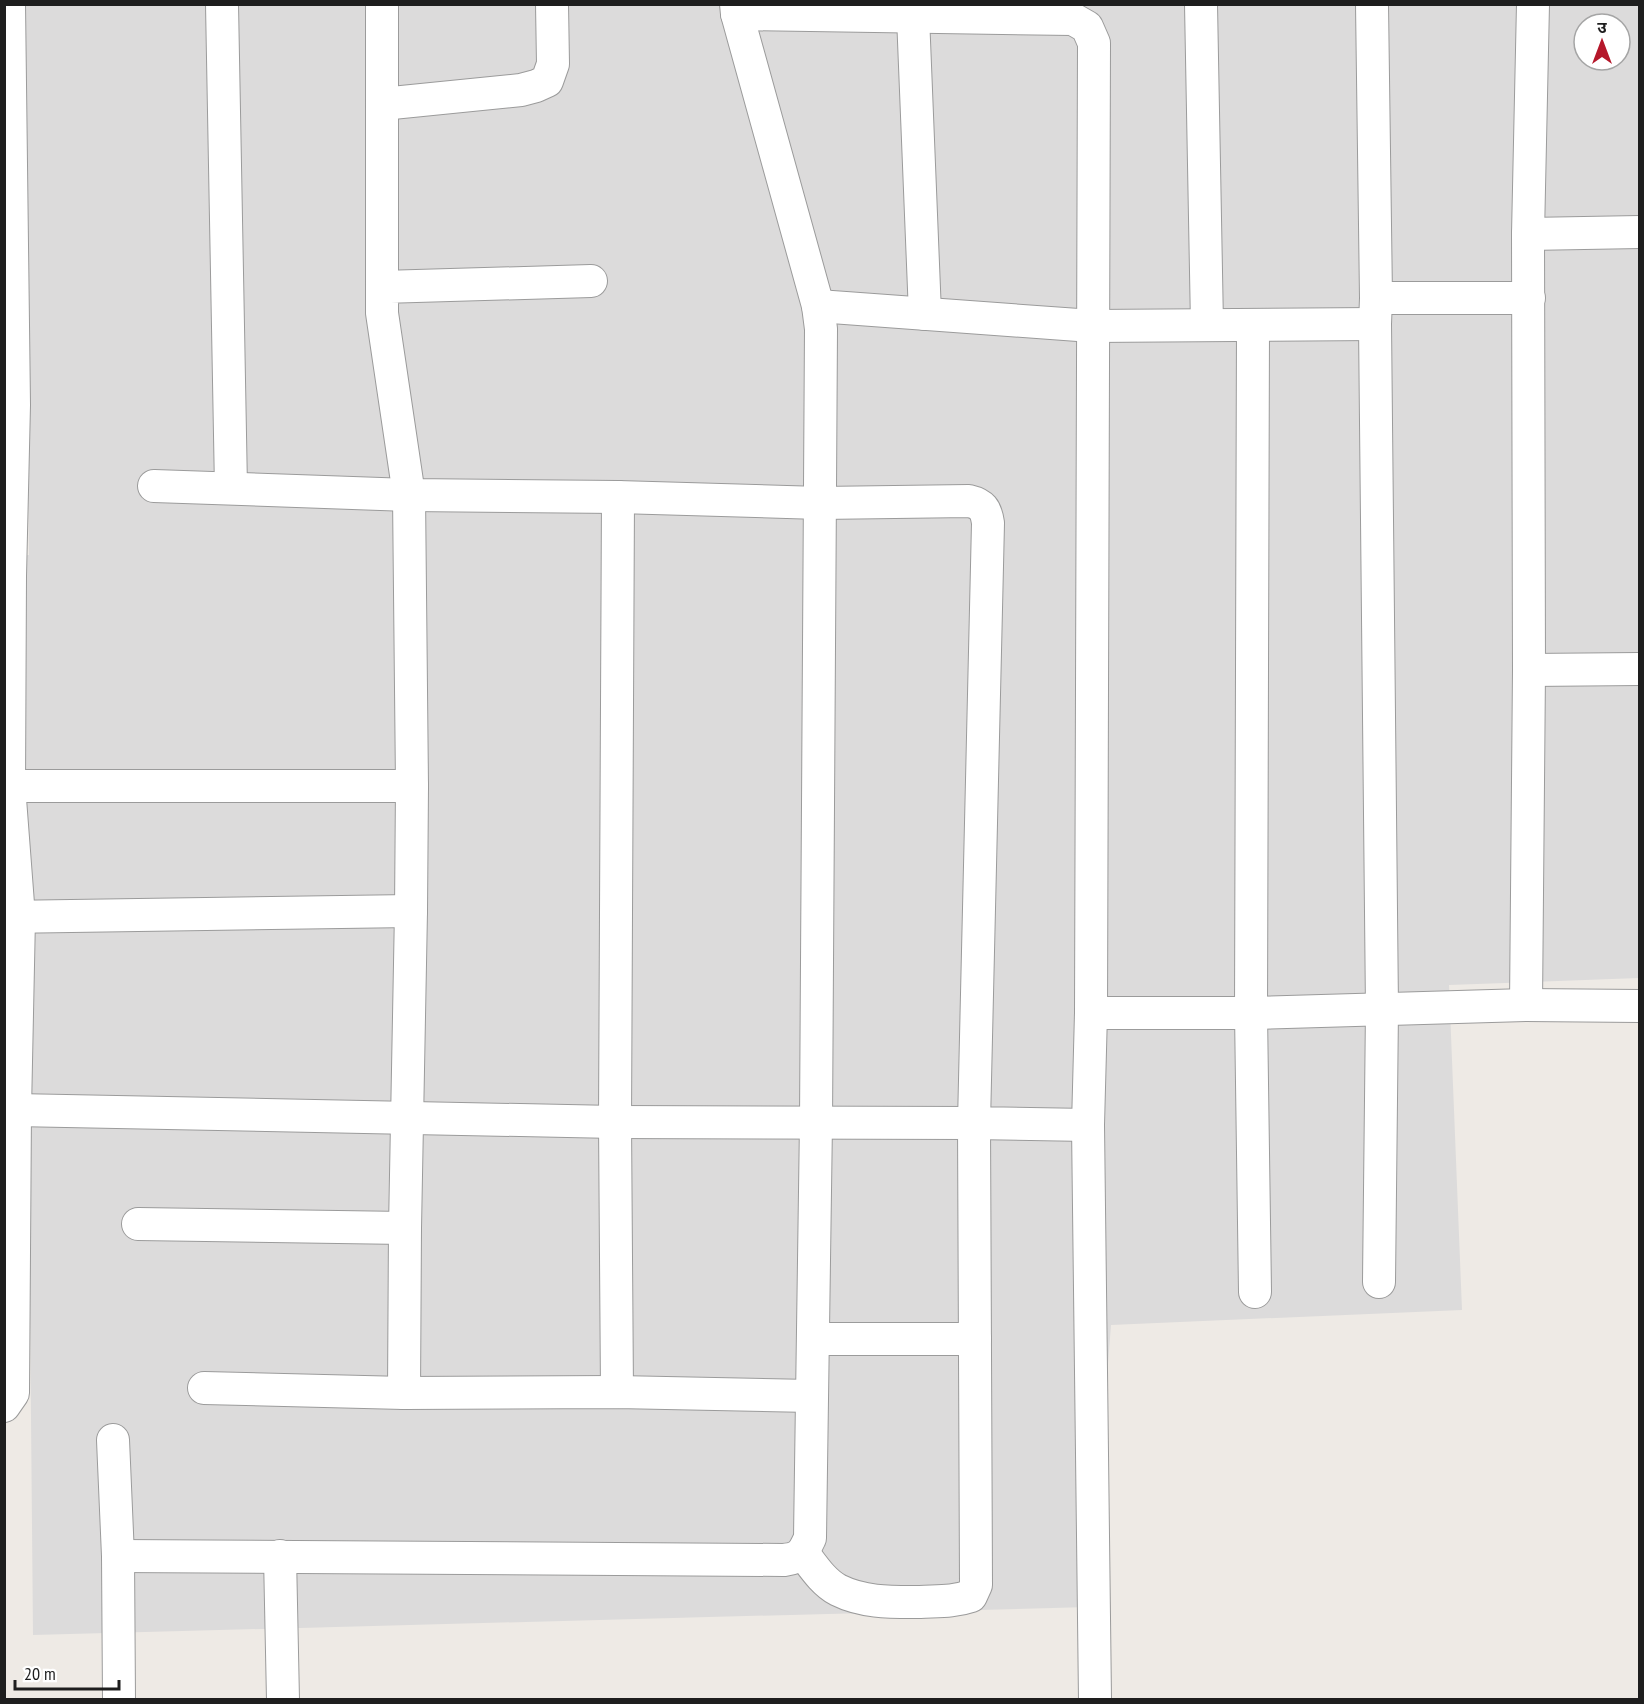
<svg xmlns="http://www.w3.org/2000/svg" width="1644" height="1704" font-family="'PT Sans Narrow','Noto Sans Devanagari',sans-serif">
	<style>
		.residential { fill: #dcdbdb; fill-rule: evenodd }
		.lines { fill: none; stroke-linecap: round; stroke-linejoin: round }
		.minor-casing { stroke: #9b9b9b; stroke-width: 34 }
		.minor { stroke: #fff; stroke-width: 32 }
	</style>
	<rect width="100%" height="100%" fill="#eeeae5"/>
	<!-- residential -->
	<path class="residential" d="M22,5H1639V978L1449,985L1462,1310L1111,1325L1089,1607L33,1635L30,1307L5,1308L4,556L29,555ZM1584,24H1620V60H1584Z"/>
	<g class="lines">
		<defs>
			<g id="minor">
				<path d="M222,4L231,488"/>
				<path d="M382,4V287"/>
				<path d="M1201,4L1207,325"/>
				<path d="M1372,4L1376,298L1375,324L1382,1009L1379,1282"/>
				<path d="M737,14L1073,19L1087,27L1094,43L1091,1013L1088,1125L1095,1700"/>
				<path d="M913,16L925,314"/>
				<path d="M382,104L521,90L536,86L547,81L553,64L552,4"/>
				<path d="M1528,234L1640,232"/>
				<path d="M1376,298H1529"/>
				<path d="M818,306L1092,326L1375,324"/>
				<path d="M1253,326L1251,1013L1255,1292"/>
				<path d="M154,486L409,495L618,497L820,503L969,501C982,504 986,509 988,523L974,1123L1088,1125"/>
				<path d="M1529,670L1640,669"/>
				<path d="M4,786H412"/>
				<path d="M4,917L411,911"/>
				<path d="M1526,1005L1529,670L1528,234L1533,4"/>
				<path d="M1091,1013H1251L1526,1005L1640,1006"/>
				<path d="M15,1110L615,1122L974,1123L976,1585L971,1596C953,1602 939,1601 920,1602C892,1602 864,1603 838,1590C823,1582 813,1566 803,1553"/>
				<path d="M138,1224L405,1228"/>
				<path d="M814,1339H975"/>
				<path d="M204,1388L404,1393L617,1392L811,1396"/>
				<path d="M617,1392L615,1122L618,497"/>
				<path d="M404,1393L405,1228L411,911L412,786L409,495L382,313V287L591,281"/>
				<path d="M4,1406L13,1393L15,1110L19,917L9,786L10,576L14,405L9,4"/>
				<path d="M113,1440L118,1556L119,1700"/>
				<path d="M118,1556L784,1560C801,1558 803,1553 810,1538L816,1122L821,329L818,306L737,14L736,4"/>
				<path d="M280,1556L283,1700"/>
			</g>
		</defs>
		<!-- minor casing -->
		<use href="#minor" class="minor-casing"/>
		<!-- minor -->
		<use href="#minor" class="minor"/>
	</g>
	<!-- border -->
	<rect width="1644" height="1704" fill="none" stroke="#1e1e1e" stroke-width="12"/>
	<!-- north arrow -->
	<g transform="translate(1602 42)"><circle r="28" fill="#ffffff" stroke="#a5a5a5" stroke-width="1.5"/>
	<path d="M0-4.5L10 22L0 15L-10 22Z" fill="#b5172a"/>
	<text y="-9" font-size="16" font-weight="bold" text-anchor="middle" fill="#1e1e1e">उ</text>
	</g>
	<!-- scale -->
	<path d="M15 1680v9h104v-9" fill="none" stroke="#1e1e1e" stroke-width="3"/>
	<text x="24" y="1680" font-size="18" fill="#1e1e1e" stroke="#ffffff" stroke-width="4.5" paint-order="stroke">20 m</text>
</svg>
